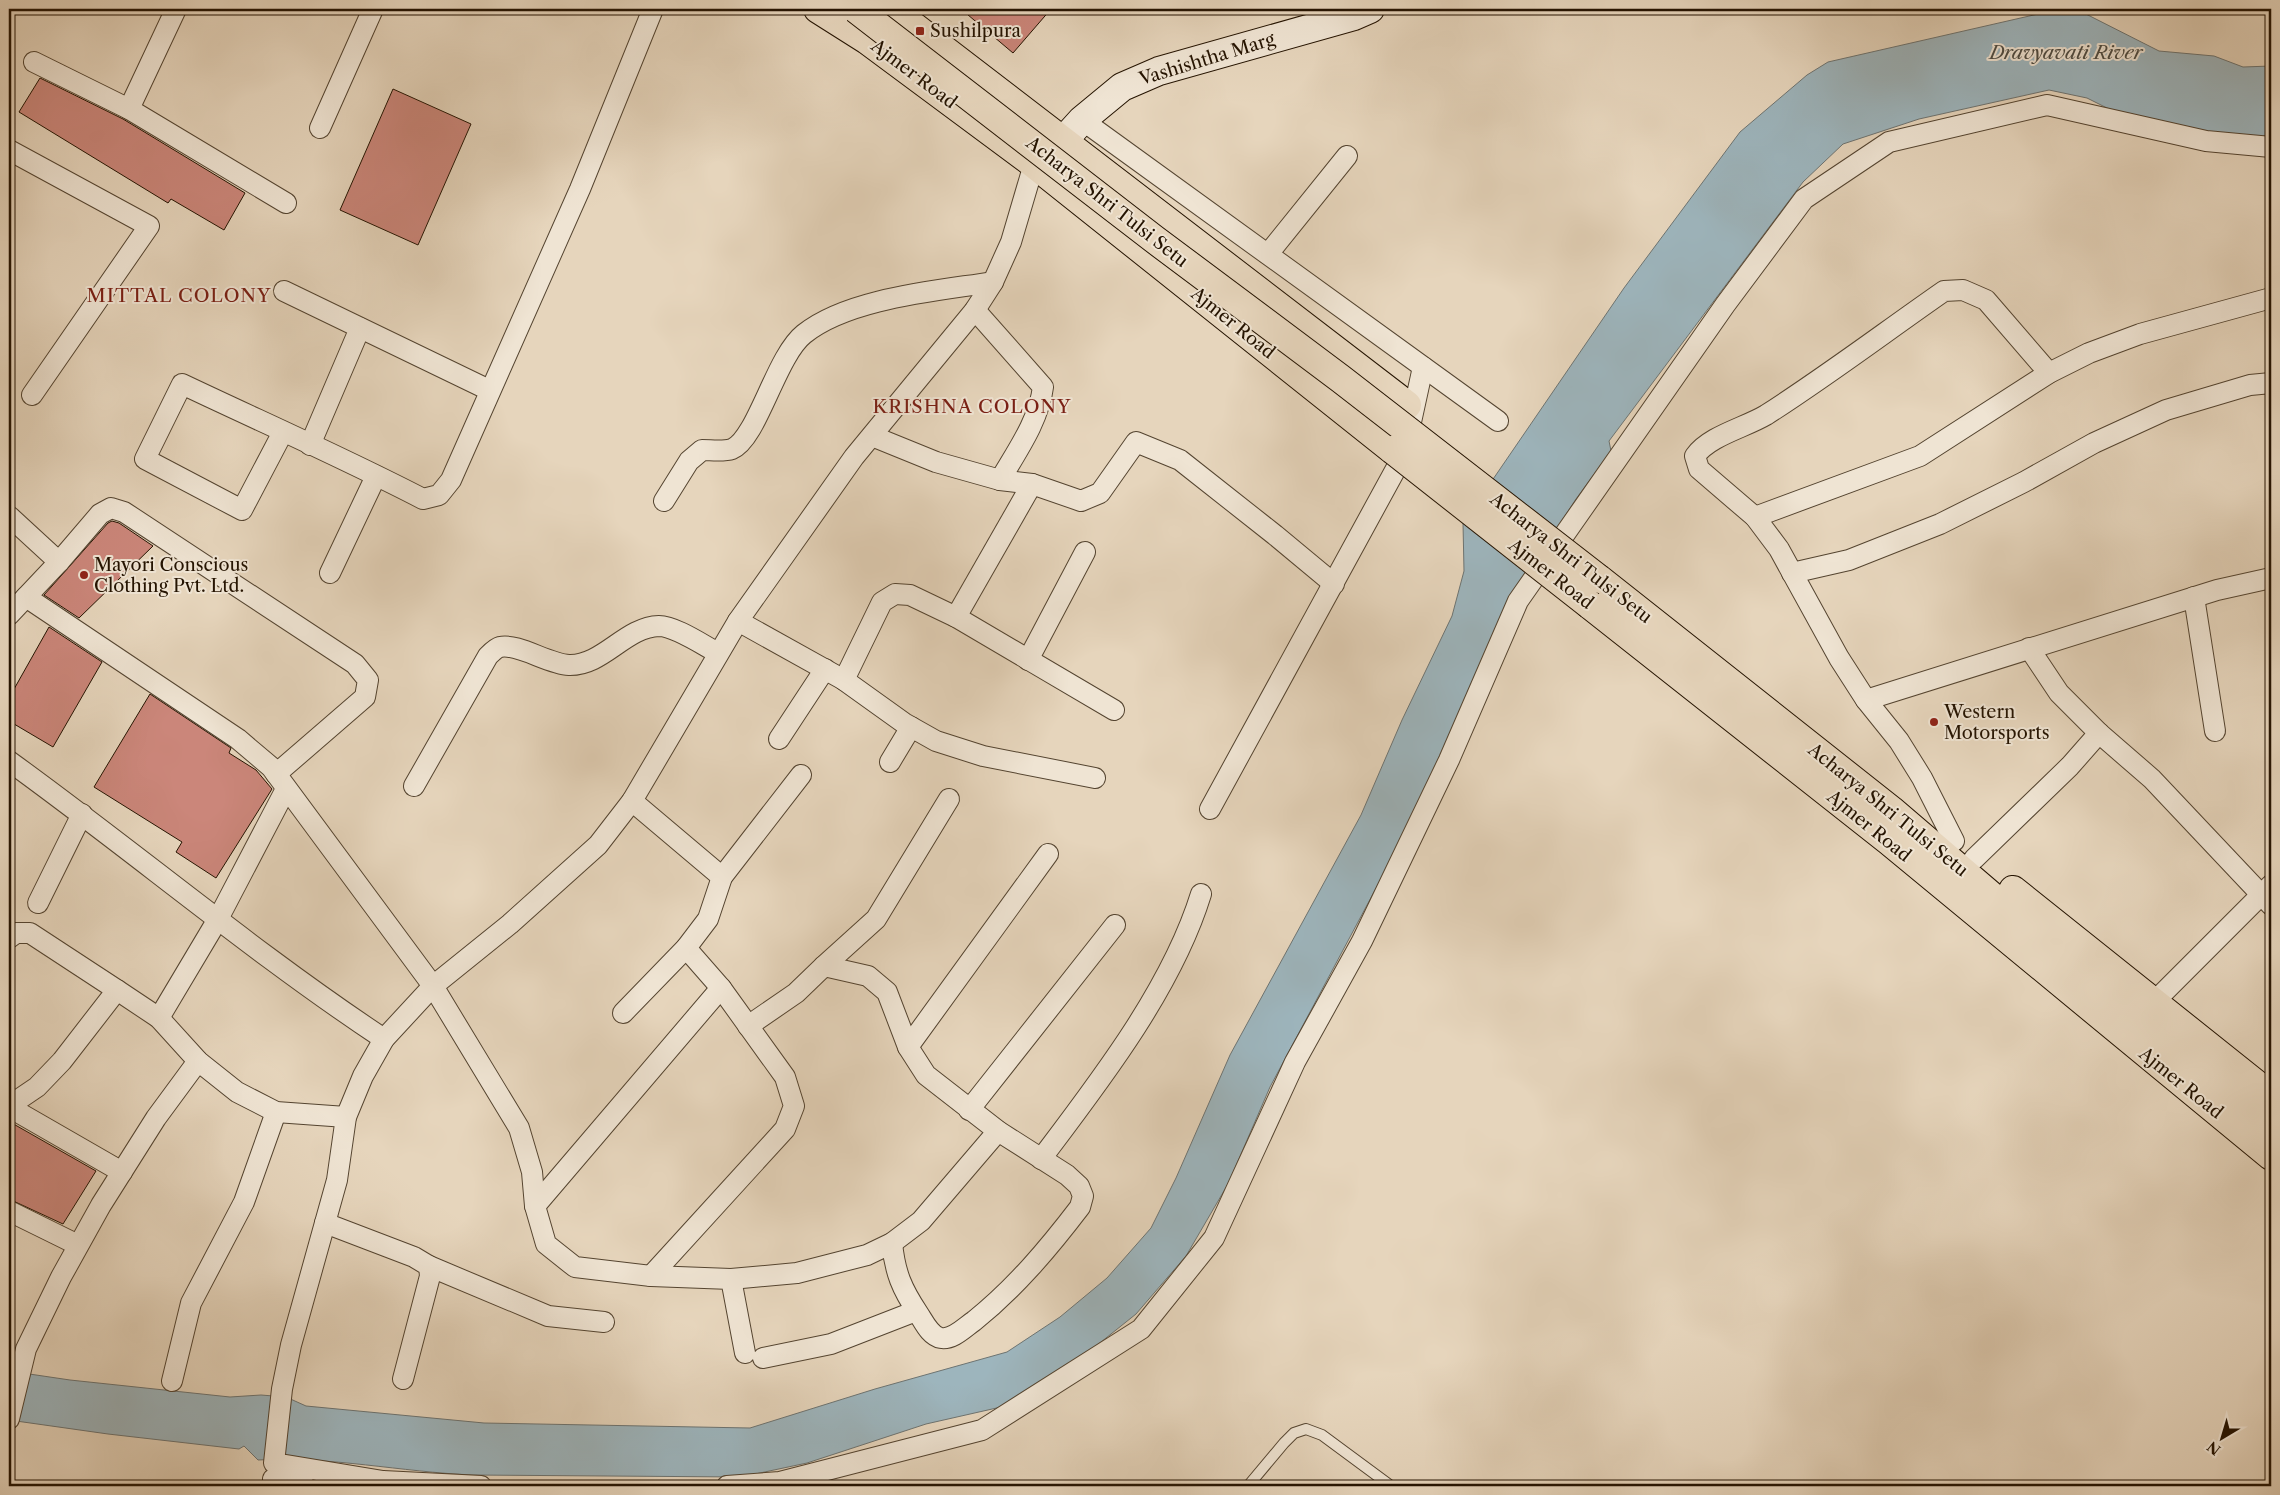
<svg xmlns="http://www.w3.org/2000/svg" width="2280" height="1495" font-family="'Libre Caslon Text',serif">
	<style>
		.water { fill: #9db5bd; stroke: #6d7472 }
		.building { fill: #cb867a; stroke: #241301 }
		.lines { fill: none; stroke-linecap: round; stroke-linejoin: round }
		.lane-casing { stroke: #544430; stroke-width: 12 }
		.street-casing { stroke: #544430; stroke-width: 22 }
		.secondary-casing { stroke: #241301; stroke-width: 30 }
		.highway-casing { stroke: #241301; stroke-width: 30 }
		.lane { stroke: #efe4d3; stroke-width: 10 }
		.street { stroke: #efe4d3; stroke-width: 20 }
		.secondary { stroke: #efe4d3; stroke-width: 28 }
		.highway { stroke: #e6d5bc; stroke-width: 28 }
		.highway-bridge-casing { stroke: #241301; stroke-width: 30; stroke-linecap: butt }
		.highway-bridge { stroke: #e6d5bc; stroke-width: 28 }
		.poi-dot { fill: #8f2418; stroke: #efe4d3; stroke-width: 2 }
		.labels { text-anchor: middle; stroke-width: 4; stroke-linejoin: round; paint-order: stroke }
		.poi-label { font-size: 18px; fill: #241301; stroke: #efe4d3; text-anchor: start }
		.street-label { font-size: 18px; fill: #241301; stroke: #efe4d3 }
		.water-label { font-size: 19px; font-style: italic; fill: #4e4c43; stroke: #efe4d3 }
		.neighbourhood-label { font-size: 19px; letter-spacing: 1px; fill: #7a1f14; stroke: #efe4d3 }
	</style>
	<rect width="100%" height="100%" fill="#e6d5bc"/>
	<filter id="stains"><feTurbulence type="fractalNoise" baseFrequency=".004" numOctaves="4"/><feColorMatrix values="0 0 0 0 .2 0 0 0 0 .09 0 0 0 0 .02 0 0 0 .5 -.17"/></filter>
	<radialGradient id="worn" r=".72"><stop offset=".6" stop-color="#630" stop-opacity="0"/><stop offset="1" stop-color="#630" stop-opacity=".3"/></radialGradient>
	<!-- water -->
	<path class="water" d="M2060,9L2080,11L2159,51L2214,56L2243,67L2271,66V144L2129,119L2087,98L2049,90L1919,119L1843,144L1803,182L1609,441L1611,451L1576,499L1528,573L1414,817L1270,1087L1228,1184L1186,1256L1136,1314L1091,1350L1001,1407L926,1424L807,1463L741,1477L473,1475C401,1472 330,1456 258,1460L244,1446L239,1449L108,1434L9,1420V1371L70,1380L230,1397L261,1395L286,1397L306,1406L484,1423L750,1428L875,1389L1007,1352L1060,1317L1107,1278L1151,1228L1176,1178L1230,1055L1361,815L1402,720L1452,616L1464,571L1463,523L1624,288L1740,132L1807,75L1828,62Z"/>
	<!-- building -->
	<g class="building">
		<path d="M961,9H1051L1013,53Z"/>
		<path d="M40,78L123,119L245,193L224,230L171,199L168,203L19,112Z"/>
		<path d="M393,89L471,124L418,245L340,210Z"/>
		<path d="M112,521L119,523L153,546L79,618L44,595L108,523Z"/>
		<path d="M49,627L102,662L53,747L9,721V698Z"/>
		<path d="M150,694L231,748L229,753L256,770L272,789L216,878L176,852L182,842L94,787Z"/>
		<path d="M10,1122L96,1171L63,1224L9,1199Z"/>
	</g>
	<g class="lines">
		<defs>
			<path id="lane" d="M1248,1486L1284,1443L1294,1433L1306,1429L1322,1435L1391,1486"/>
			<g id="street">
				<path d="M34,62L129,109L286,203"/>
				<path d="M129,109L176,9"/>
				<path d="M1082,120L1498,421"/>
				<path d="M320,128L373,9"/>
				<path d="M9,150L149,226L32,395"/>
				<path d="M1268,254L1347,156"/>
				<path d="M284,291L489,390"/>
				<path d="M975,310L1043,387C1039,420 1017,451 1000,480"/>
				<path d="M283,432L242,510L145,459L182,384C262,422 344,458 423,499L439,495L451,480L580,189L653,9"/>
				<path d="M872,436L936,462L1000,480L1032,484L1081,501L1100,493L1136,442L1180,460L1275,535L1334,584"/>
				<path d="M310,445L360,328"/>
				<path d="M664,501L689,461L702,450C711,450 723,452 732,449C757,439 776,356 804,334C849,298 937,291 993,282"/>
				<path d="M9,516L59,562"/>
				<path d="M1755,517L1920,456L2049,373L2089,353L2140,334L2271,298"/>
				<path d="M330,573L376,476"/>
				<path d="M1792,573L1849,560L1940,524L2024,482L2094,443L2166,410L2250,385L2271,383"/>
				<path d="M26,597L238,739L271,767L433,986L519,1128L532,1172L535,1206L546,1244L575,1267L651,1276L731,1279L745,1353"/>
				<path d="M2194,597L2215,731"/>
				<path d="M9,615L59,562L100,514L111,508L124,512L355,664L368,680L365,697L276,774"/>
				<path d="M956,617L1032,484"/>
				<path d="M738,621L844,680L904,723L936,741L983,756L1095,778"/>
				<path d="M2029,648L2059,693L2099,733L2152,779L2271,905"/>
				<path d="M1028,660L1085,552"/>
				<path d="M844,680L882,602L895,594L910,595L956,617L1114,710"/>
				<path d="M1866,700L2217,590L2271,578"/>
				<path d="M779,739L825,669"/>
				<path d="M9,761C135,852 254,953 384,1039"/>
				<path d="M890,762L911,727"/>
				<path d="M414,786L488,656C491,653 496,648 500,647C518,643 548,664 569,665C603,666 625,627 659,626C675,626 703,645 718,653"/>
				<path d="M632,801L722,877"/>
				<path d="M1210,809L1404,454L1423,367"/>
				<path d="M1954,841L1922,778L1899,741L1866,700L1839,658L1779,549L1755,517L1699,469L1695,456C1709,436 1744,428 1766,415C1827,376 1885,332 1944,291L1963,290L1986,300L2049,373"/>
				<path d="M1974,859L2070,766L2099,733"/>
				<path d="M38,903L82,814"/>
				<path d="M9,938L16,933H30L117,990"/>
				<path d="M824,966L876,919L949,799"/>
				<path d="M2153,1003L2271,885"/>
				<path d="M623,1013L686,948L708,919L722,877L801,775"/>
				<path d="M159,1018L218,919L286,789"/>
				<path d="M748,1026L796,993L824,966L868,976L887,992L908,1047L926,1075L998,1131L1067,1175L1079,1186L1083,1196L1080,1207C1048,1249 1015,1288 974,1321C965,1327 953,1340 941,1338C930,1336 924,1322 918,1313C902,1289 895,1273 892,1243"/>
				<path d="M908,1047L1048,854"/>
				<path d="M9,1106L37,1087L62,1061L117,990L159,1018L198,1061L237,1092L276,1112L346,1117"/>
				<path d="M9,1107L122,1172"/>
				<path d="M969,1110L1115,925"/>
				<path d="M1041,1159C1100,1081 1172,988 1201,894"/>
				<path d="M535,1206L721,988"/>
				<path d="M9,1211L78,1245"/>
				<path d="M325,1223L291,1345L282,1389L274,1463L383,1481L481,1486"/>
				<path d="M429,1266L548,1316L604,1322"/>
				<path d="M651,1276L785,1129L794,1106L785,1077L721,988L686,948"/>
				<path d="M731,1279L797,1273L867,1255L892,1243L921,1221L998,1131"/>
				<path d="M763,1358L831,1344L916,1311"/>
				<path d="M403,1379L430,1276L429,1266L414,1257L325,1223L337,1180L346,1117L363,1076L384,1039L433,986L510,924L598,845L632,801L738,621L854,457L975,310L993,282L1011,242L1034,164"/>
				<path d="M172,1381L191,1303L244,1202L276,1112"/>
				<path d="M9,1419L26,1349L61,1277L101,1205L156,1118L198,1061"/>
				<path d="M273,1479L305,1486"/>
				<path d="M727,1486L780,1482L982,1430L1141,1329L1214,1238L1295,1062L1362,941L1449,760L1518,601L1725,305L1804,199L1889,142L2047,105L2206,141L2271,147"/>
			</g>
			<path id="secondary" d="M1062,142L1082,120L1122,87L1159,71L1354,16L1370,9"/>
			<g id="highway">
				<path d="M818,9L867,40L1034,164L1393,450"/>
				<path d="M891,9L1407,405"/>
				<path d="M1599,579L1891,810L2057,952L2271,1125"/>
				<path d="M1590,605L1889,841L2271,1156"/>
				<path d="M2013,890L2271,1096"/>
			</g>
		</defs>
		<!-- lane casing -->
		<use href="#lane" class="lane-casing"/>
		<!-- street casing -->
		<use href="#street" class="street-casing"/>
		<!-- secondary casing -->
		<use href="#secondary" class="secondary-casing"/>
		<!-- highway casing -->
		<use href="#highway" class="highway-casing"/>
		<!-- lane -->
		<use href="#lane" class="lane"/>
		<!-- street -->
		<use href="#street" class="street"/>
		<!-- secondary -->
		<use href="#secondary" class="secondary"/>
		<!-- highway -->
		<use href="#highway" class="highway"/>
		<defs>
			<g id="highway-bridge">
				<path d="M856,9L1154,239L1341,379L1599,579"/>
				<path d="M1393,450L1590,605"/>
			</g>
		</defs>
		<!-- highway-bridge casing -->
		<use href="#highway-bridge" class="highway-bridge-casing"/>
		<!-- highway-bridge -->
		<use href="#highway-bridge" class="highway-bridge"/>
	</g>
	<!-- markers -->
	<g class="poi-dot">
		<rect x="915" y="26" width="10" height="10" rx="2.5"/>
		<circle cx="84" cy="575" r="5"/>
		<circle cx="1934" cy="722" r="5"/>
	</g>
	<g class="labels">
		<!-- poi labels -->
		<g class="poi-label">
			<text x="930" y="37">Sushilpura</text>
			<text x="94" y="571">Mayori Conscious<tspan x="94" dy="21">Clothing Pvt. Ltd.</tspan></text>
			<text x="1944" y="718">Western<tspan x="1944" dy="21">Motorsports</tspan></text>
		</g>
		<!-- street labels -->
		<g class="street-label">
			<text transform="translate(1207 59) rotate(-17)" y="6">Vashishtha Marg</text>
			<text transform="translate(914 74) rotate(37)" y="6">Ajmer Road</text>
			<text transform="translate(1107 202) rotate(38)" y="6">Acharya Shri Tulsi Setu</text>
			<text transform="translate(1233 323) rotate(39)" y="6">Ajmer Road</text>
			<text transform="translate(1571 558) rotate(38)" y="6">Acharya Shri Tulsi Setu</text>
			<text transform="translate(1551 574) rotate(38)" y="6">Ajmer Road</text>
			<text transform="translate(1888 810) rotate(39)" y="6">Acharya Shri Tulsi Setu</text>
			<text transform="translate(1869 826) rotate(39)" y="6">Ajmer Road</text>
			<text transform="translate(2181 1083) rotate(39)" y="6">Ajmer Road</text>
		</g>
		<!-- water labels -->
		<g class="water-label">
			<text x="2066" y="59">Dravyavati River</text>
		</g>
		<!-- neighbourhood labels -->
		<g class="neighbourhood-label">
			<text x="179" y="302">MITTAL COLONY</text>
			<text x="972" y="413">KRISHNA COLONY</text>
		</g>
	</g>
	<!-- margin -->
	<rect width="2280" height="1495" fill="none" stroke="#e6d5bc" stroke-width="30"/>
	<rect x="10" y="10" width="2260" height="1475" fill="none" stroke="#241301" stroke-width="2.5"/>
	<rect x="15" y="15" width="2250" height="1465" fill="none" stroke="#241301"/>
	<!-- north arrow -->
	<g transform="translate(2222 1438) rotate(218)" stroke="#efe4d3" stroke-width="4" paint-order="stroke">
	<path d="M0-4L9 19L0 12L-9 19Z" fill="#241301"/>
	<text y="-8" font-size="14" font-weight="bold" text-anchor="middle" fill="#241301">N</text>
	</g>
	<rect width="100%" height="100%" filter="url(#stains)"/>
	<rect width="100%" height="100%" fill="url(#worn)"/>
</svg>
